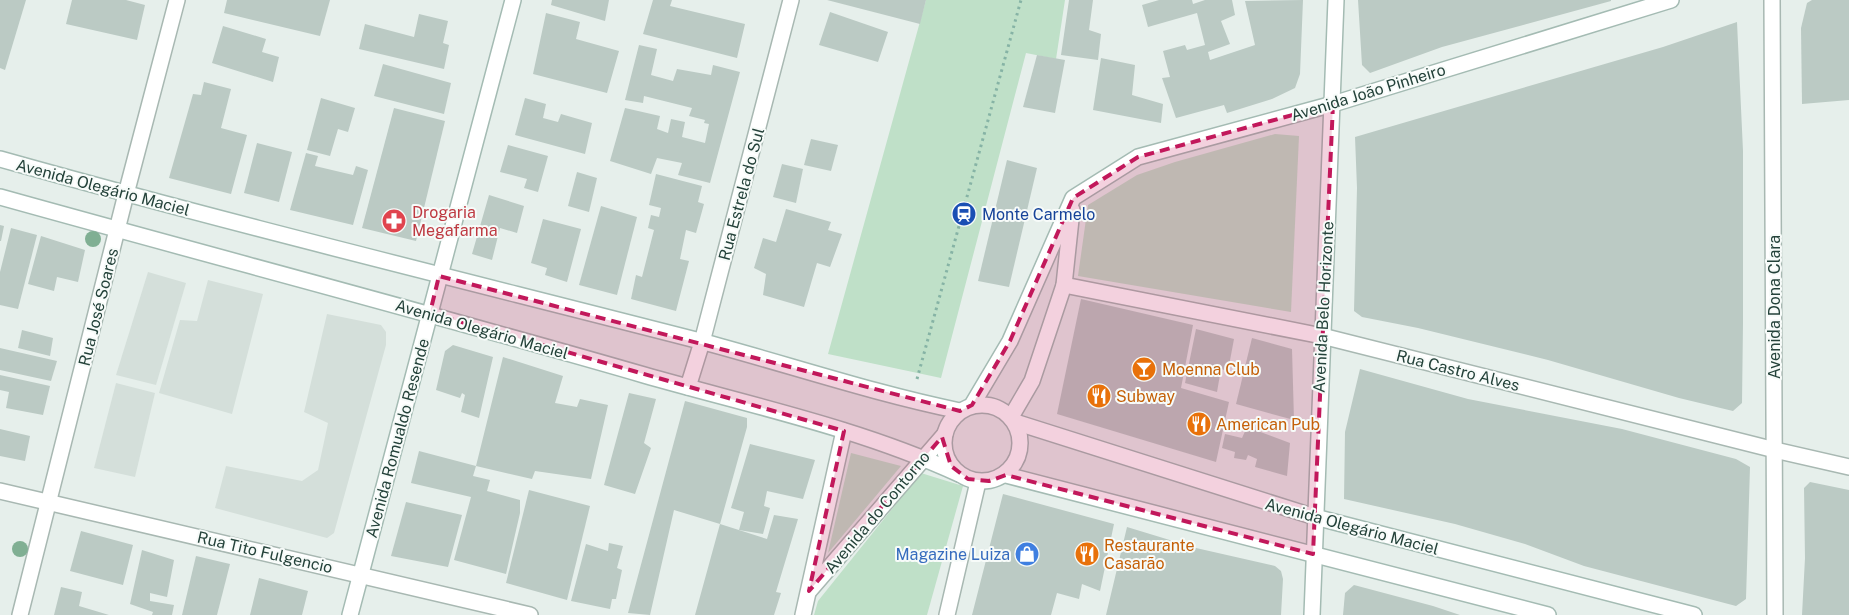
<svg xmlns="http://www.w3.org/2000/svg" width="1849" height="615" font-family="'Public Sans',sans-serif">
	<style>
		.built { fill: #d4dfda }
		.green { fill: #bfe0c8 }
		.building { fill: #bbcac4 }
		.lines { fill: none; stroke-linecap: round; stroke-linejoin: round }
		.street-casing { stroke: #a8b8b2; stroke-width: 18 }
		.secondary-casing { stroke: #a4bbb3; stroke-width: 18 }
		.path { stroke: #86b3a5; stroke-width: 3; stroke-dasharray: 2.5 4; stroke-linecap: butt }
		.street { stroke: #fff; stroke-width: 15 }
		.secondary { stroke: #fff; stroke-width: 15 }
		.tree { fill: #80af93 }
		.marked { fill: #c2185b; fill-opacity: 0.2; stroke: #c2185b; stroke-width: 4; stroke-dasharray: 10 6; stroke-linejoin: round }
		.labels { text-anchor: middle; stroke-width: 4; stroke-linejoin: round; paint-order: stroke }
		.street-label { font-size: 16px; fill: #24423a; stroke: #f7fbf9 }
		.health-label { font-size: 16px; fill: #be3a42; stroke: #f7fbf9; text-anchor: start }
		.transit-label { font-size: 16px; fill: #164399; stroke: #f7fbf9; text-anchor: start }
		.food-label { font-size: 16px; fill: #c56008; stroke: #f7fbf9; text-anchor: start }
		.shop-label { font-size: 16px; fill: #366cbe; stroke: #f7fbf9; text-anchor: end }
	</style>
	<rect width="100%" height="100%" fill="#e6efeb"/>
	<!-- built -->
	<g class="built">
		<path d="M148,272L186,283L156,385L116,375Z"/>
		<path d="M208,280L263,294L232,414L159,393L180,320L197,321Z"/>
		<path d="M327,314L381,325L386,332V345L334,533L327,538L215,508L226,466L302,481L318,470L328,423L304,412Z"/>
		<path d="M116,383L155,393L135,477L94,468Z"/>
	</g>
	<!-- green -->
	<g class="green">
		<path d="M926,0H1065L1056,59L1026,53L941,378L828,354Z"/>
		<path d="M1275,134L1299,136L1291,312L1078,276L1088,205L1137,175L1175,162Z"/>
		<path d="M851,453L901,466L828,553Z"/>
		<path d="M921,473L963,486L927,615H814L818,601Z"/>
	</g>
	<!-- building -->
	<g class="building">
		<path d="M0,0H26L5,70L0,68Z"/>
		<path d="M72,0H126L145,5L137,40L66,24Z"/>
		<path d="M227,0H330L320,36L224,13Z"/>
		<path d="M552,0H609L605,21L551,5Z"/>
		<path d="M653,0H672L670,6L745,24L737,58L643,34Z"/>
		<path d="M827,0H926L920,24Z"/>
		<path d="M1069,0H1093L1089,30L1101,34L1098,60L1061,55Z"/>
		<path d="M1159,0H1192L1193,4L1205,0H1232L1235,15L1221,21L1230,44L1208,52L1210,60L1255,45L1245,1L1303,0L1300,74L1295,88L1272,99L1227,113L1224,105L1176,118L1162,78L1170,77L1163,51L1185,45L1187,50L1205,45L1197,13L1148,27L1142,5Z"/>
		<path d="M1358,0H1611V1L1442,47L1370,73L1362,65Z"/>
		<path d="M1812,0H1849V100L1802,104L1801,28L1807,3Z"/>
		<path d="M830,12L888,32L878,62L819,45Z"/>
		<path d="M546,13L580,22L576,39L619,51L607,93L533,74Z"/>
		<path d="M419,14L448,21L443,43L449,45L444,69L359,49L365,24L414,37Z"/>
		<path d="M1737,22L1743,151V323L1742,403L1733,411L1679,398L1548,360L1418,328L1362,317L1354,311L1357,188L1355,137L1663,47Z"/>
		<path d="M223,26L266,39L262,52L279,57L273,82L212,63Z"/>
		<path d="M639,45L657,49L651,75L673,81L677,69L711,75L713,65L740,72L710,183L678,175L682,163L657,158L651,174L610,161L625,108L660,116L657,129L668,133L671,119L685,122L682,137L705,143L709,124L704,123L705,120L689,116L692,108L644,96L643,103L625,100Z"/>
		<path d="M1037,55L1065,60L1055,113L1023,107Z"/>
		<path d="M1101,58L1135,65L1132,95L1163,104L1161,123L1093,110Z"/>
		<path d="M383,64L451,83L444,114L374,96Z"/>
		<path d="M204,82L231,89L221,128L247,135L231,194L169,178L193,94L201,95Z"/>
		<path d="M321,98L355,108L348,132L338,129L330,156L307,150Z"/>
		<path d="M525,98L546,104L543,118L558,122L561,114L592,123L585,154L515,135Z"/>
		<path d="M394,108L445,121L416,241L362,228Z"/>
		<path d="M811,139L838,145L831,171L804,165Z"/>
		<path d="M257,143L292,152L279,202L244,193Z"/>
		<path d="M508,145L548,156L538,192L524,188L527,179L500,172Z"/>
		<path d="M306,153L318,156L315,166L353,175L356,166L368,170L353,225L290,210Z"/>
		<path d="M1007,160L1037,168L1009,287L978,281Z"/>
		<path d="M782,164L803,169L796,203L773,197Z"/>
		<path d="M577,172L597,178L589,212L568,206Z"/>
		<path d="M656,174L702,186L698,202L704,204L696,233L686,230L680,259L689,261L676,311L631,299L636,275L642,277L654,230L648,228L651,215L659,217L661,208L649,205Z"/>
		<path d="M489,195L524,206L517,233L500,228L492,260L472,254Z"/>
		<path d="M601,206L637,217L617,295L579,285Z"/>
		<path d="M786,209L831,222L828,230L842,234L830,267L817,263L804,307L763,295L766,274L754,268L763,238L776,242Z"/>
		<path d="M543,219L581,229L567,282L545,275L547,268L531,263Z"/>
		<path d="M0,225L4,226L1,241H0Z"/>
		<path d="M11,228L37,235L18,309L0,305V272Z"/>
		<path d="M41,236L85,250L78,282L57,277L54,291L28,284Z"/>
		<path d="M1081,299L1193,325L1181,388L1229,402L1216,462L1057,414Z"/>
		<path d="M1196,329L1234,339L1228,371L1221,369L1217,392L1185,383Z"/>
		<path d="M22,330L53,338L50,356L18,348Z"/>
		<path d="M1252,338L1292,349L1294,420L1236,404Z"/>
		<path d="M453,345L493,357L479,418L461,412L465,395L462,393L460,398L436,390L445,351Z"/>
		<path d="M0,348L57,361L51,381L0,370Z"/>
		<path d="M503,357L563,376L555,403L577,407L580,399L608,405L591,479L535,471L532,479L476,466Z"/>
		<path d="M1360,369L1468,399L1622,429L1736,459L1750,467L1746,599L1736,606L1584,566L1525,544L1455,524L1344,499L1345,432Z"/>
		<path d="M0,375L50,386L43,415L6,408L9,392L0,390Z"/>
		<path d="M629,393L656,399L644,443L651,448L635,494L604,485Z"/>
		<path d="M685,401L747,418V427L720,524L674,510L650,615L628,613Z"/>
		<path d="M1247,427L1290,443L1287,476L1255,467L1257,459L1248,455L1246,460L1234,458L1235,452L1222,448L1225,434L1242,438Z"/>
		<path d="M0,429L30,436L25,461L0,456Z"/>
		<path d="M750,444L815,460L803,499L767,491L764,506L770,508L763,534L739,530L744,512L731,508Z"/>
		<path d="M419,451L476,466L473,476L490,480L487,491L520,500V513L506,574L454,560L471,497L411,483Z"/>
		<path d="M1810,482L1849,490V615H1802L1805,558L1804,488Z"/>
		<path d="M529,490L590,506L567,600L506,583Z"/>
		<path d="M1003,494L1114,524L1100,591L1082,584L1079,599L1057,593L1051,615H972Z"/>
		<path d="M406,502L462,515L448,567L391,556Z"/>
		<path d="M774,515L798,519L776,592L781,593L774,615H695L720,524L767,539Z"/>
		<path d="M1127,527L1196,548L1275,566L1281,571L1283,579L1281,615H1106Z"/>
		<path d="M81,531L133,545L123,585L70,571Z"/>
		<path d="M609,543L623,546L617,568L622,570L616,599H612L610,609L571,601L586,544L608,551Z"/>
		<path d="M142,550L174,560L167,597L150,593V601L174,605L172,615H152L153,612L130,604Z"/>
		<path d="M196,556L230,564L217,615H182Z"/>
		<path d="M259,578L308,591L302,615H250Z"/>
		<path d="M1354,585L1433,606L1460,615H1343L1345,593Z"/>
		<path d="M61,587L82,592L79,606L109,615H54Z"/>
	</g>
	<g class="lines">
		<defs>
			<g id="street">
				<path d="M1772,0L1775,615"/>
				<path d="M1064,285L1322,336L1775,450L1849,467"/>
				<path d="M688,387L702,342L791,0"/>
				<path d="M0,491L530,615"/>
				<path d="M809,591L945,434"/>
				<path d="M20,615L126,194L177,0"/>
				<path d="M803,615L844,431"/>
				<path d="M947,615L978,482"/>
			</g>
			<g id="secondary">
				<path d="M0,159C232,224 466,281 700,341C787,364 872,393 960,411"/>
				<path d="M0,197C215,257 430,313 644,375C749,405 859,428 959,474"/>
				<circle cx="982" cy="443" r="38"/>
				<path d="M972,405L1010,341L1073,198L1138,157L1333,104L1671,0"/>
				<path d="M1011,417L1032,381L1064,285L1072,210"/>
				<path d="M1015,422L1315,517L1694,615"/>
				<path d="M1006,475L1548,615"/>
				<path d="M350,615L513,0"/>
				<path d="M1312,615L1336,0"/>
			</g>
		</defs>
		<!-- street casing -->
		<use href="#street" class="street-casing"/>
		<!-- secondary casing -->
		<use href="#secondary" class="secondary-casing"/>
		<!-- path -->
		<path class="path" d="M917,379L1021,0"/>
		<!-- street -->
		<use href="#street" class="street"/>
		<!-- secondary -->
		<use href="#secondary" class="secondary"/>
	</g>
	<!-- trees -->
	<g class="tree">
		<circle cx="93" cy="239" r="8"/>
		<circle cx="20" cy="549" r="8"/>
	</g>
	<!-- marked area -->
	<path class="marked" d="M1333,104L1313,554L1006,475L989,481L968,479L951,466L942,437L809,591L844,431L430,313L439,276L960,411L972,405L1010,341L1073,198L1138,157Z"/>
	<!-- icons -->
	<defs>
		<symbol id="station-disc" viewBox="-11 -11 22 22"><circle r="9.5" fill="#1a4fb4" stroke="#f7fbf9"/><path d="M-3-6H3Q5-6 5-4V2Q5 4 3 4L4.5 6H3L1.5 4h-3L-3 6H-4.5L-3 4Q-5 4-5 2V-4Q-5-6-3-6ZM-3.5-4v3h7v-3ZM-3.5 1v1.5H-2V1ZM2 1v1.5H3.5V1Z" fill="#fff"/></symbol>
		<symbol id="pharmacy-disc" viewBox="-11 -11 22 22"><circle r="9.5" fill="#e0444e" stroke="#f7fbf9"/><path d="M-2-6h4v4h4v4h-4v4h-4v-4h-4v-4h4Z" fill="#fff"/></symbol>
		<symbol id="bar-disc" viewBox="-11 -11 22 22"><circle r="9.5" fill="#e8710a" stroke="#f7fbf9"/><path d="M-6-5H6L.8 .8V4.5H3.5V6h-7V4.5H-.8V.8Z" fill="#fff"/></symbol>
		<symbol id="restaurant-disc" viewBox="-11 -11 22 22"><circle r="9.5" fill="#e8710a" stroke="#f7fbf9"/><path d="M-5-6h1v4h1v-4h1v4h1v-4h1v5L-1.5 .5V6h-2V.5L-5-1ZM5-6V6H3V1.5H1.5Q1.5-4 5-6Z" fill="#fff"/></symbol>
		<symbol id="shop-disc" viewBox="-11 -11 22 22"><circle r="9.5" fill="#3f7fe0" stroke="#f7fbf9"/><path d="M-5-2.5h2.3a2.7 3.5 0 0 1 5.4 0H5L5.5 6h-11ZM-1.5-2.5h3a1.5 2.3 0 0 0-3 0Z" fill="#fff"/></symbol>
	</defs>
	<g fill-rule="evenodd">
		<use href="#station-disc" x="950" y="200" width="28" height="28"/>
		<use href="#pharmacy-disc" x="380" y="207" width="28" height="28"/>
		<use href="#bar-disc" x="1130" y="355" width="28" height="28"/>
		<use href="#restaurant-disc" x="1085" y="382" width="28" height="28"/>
		<use href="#restaurant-disc" x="1185" y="410" width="28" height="28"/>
		<use href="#shop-disc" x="1013" y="540" width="28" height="28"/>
		<use href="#restaurant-disc" x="1073" y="540" width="28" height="28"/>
	</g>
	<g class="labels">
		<!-- street labels -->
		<g class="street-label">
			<text transform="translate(1368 92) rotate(-17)" y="6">Avenida João Pinheiro</text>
			<text transform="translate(103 187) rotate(15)" y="6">Avenida Olegário Maciel</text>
			<text transform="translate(741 194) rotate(-75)" y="6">Rua Estrela do Sul</text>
			<text transform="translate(98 307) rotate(-76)" y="6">Rua José Soares</text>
			<text transform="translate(1323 307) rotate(-87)" y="6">Avenida Belo Horizonte</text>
			<text transform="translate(1774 307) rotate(-90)" y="6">Avenida Dona Clara</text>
			<text transform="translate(482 329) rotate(16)" y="6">Avenida Olegário Maciel</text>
			<text transform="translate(1458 370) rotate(14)" y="6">Rua Castro Alves</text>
			<text transform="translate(397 438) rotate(-75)" y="6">Avenida Romualdo Resende</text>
			<text transform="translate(877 512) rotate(-50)" y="6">Avenida do Contorno</text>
			<text transform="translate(1352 526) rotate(15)" y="6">Avenida Olegário Maciel</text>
			<text transform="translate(265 552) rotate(13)" y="6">Rua Tito Fulgencio</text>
		</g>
		<!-- health labels -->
		<g class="health-label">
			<text x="412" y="218">Drogaria<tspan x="412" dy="18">Megafarma</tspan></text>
		</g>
		<!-- transit labels -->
		<g class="transit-label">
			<text x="982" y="220">Monte Carmelo</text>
		</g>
		<!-- food labels -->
		<g class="food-label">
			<text x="1162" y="375">Moenna Club</text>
			<text x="1116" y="402">Subway</text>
			<text x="1216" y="430">American Pub</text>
			<text x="1104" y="551">Restaurante<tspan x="1104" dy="18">Casarão</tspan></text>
		</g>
		<!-- shop labels -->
		<g class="shop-label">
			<text x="1010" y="560">Magazine Luiza</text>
		</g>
	</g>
</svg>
